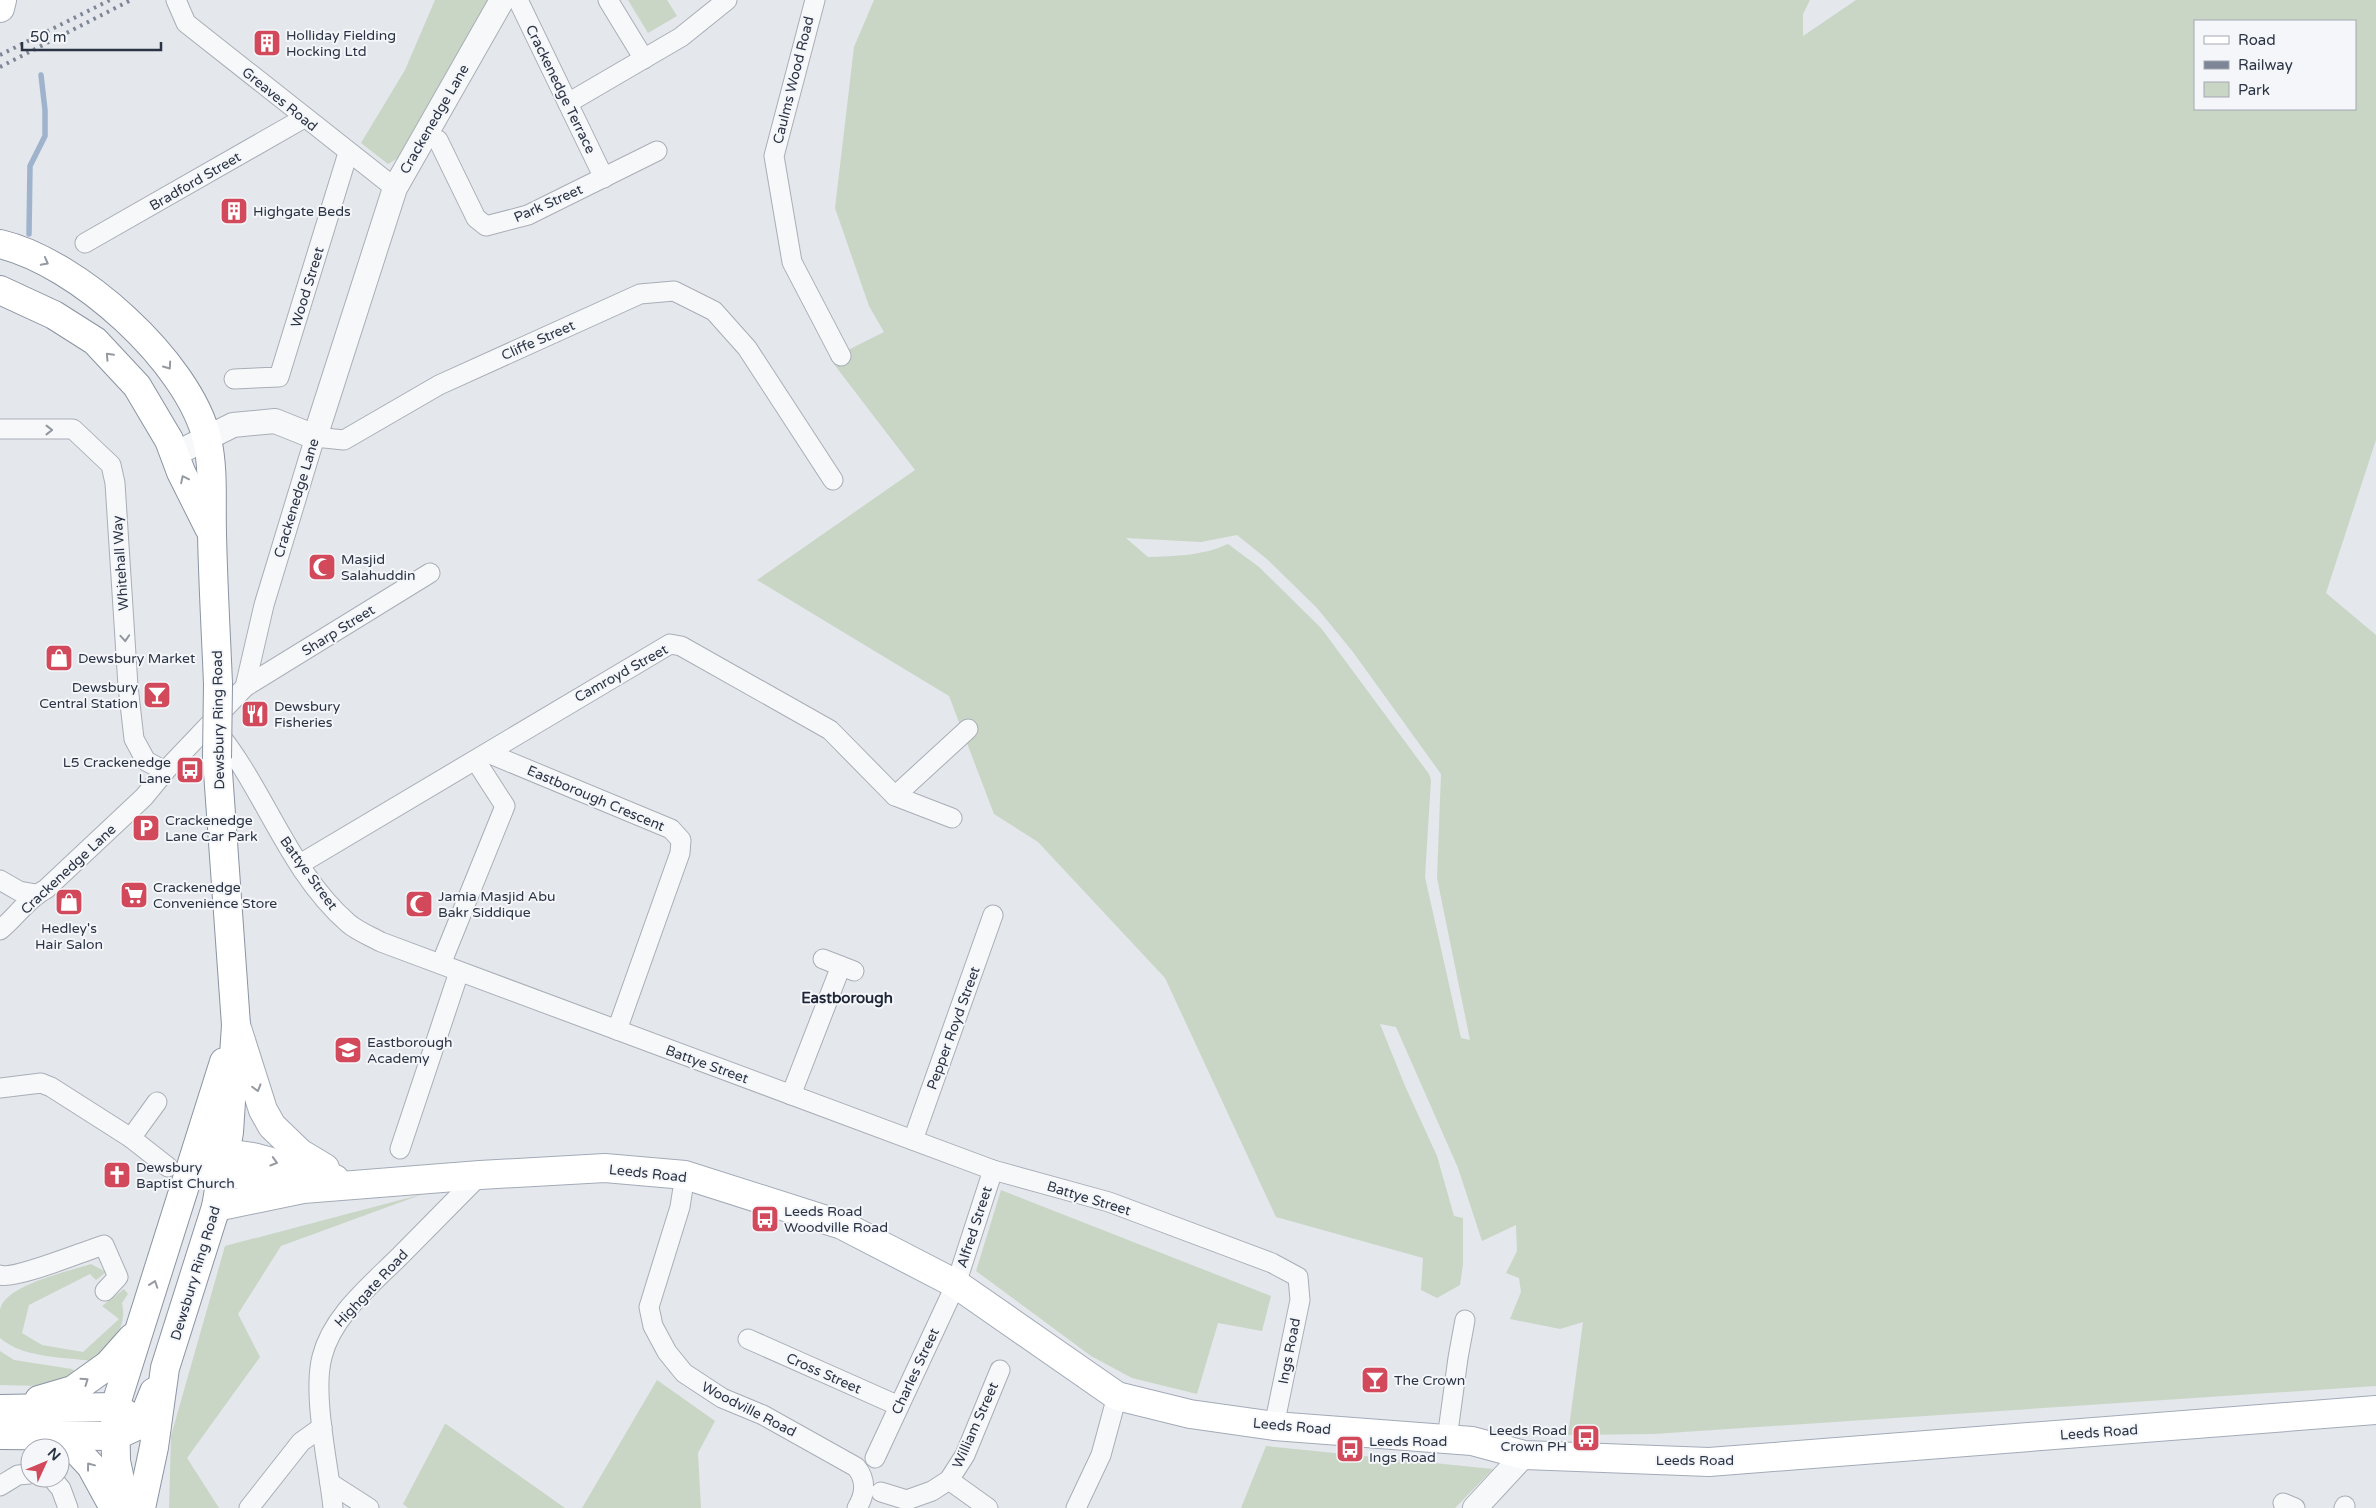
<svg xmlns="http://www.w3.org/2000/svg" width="2376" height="1508" font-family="'Varela Round',sans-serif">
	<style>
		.green { fill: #c9d6c5; fill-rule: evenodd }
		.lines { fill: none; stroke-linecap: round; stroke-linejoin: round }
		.stream { stroke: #9fb4cc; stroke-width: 5.5 }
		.minor-casing { stroke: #a9aeb7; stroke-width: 21 }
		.tertiary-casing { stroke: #a9aeb7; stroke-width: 26 }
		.primary-casing { stroke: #a3abb8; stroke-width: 30 }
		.trunk-casing { stroke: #8b94a3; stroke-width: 30 }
		.minor { stroke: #f7f8fa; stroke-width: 19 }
		.tertiary { stroke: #f7f8fa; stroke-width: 24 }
		.primary { stroke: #fff; stroke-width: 28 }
		.trunk { stroke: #fff; stroke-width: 28 }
		.rail { stroke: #7d8696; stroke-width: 4; stroke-dasharray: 2.5 5; stroke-linecap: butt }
		.trunk-bridge-casing { stroke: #8b94a3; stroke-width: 30; stroke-linecap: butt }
		.trunk-bridge { stroke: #fff; stroke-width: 28 }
		.oneway { stroke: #959aa2 }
		.oneway2 { stroke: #9196a0 }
		.labels { text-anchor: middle; stroke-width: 4; stroke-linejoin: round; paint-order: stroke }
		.poi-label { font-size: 14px; fill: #2b3445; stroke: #f4f6f9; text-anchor: start }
		.street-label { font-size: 14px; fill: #2b3445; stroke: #f4f6f9 }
		.neighbourhood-label { font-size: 15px; font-weight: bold; fill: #1d2536; stroke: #f4f6f9 }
	</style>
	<rect width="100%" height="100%" fill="#e4e7ec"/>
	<!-- green -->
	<g class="green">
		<path d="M435,0H490L403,155L388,164L361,143L405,70Z"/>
		<path d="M628,0H667L677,16L648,33Z"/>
		<path d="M874,0H1810L1803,14V36L1856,0H2376V440L2326,593L2376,635V1386L1654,1434L1568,1435L1583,1322L1560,1329L1510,1319L1521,1292L1519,1278L1506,1273L1517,1251L1516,1225L1482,1241L1458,1168L1396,1027L1380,1024L1405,1086L1437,1156L1454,1216L1463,1218V1264L1460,1285L1437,1298L1421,1290L1423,1258L1276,1217L1165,978L1038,842L994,814L949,696L757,580L915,470L830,359L884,332L869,306L835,208L854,47ZM2195,21H2355V109H2195ZM1237,535L1268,560L1317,608L1353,652L1441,774L1437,878L1470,1040L1461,1038L1425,877L1431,780L1429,774L1321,628L1259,567L1228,544C1202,556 1176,556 1148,557L1126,538L1201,542Z"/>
		<path d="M1001,1190L1271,1296L1262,1331L1218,1323L1197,1394L1132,1378L1091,1356L976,1271Z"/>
		<path d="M423,1194L281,1246L238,1314L260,1357L187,1458L219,1508H169L171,1436L225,1246Z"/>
		<path d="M91,1264L106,1272L96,1280L90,1274L29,1305L22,1333L42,1345L83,1352L119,1319L102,1306L124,1289L128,1294L122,1303C128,1329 110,1344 92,1361C62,1357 23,1358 0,1338C0,1329 0,1319 0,1310C4,1285 70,1271 91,1264Z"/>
		<path d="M0,1351L14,1360L72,1369L82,1376L43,1386L0,1385Z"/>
		<path d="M657,1380L715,1421L698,1453L701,1508H582Z"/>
		<path d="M445,1424H446L565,1508H408L403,1504Z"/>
		<path d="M1266,1446L1493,1469L1455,1508H1241Z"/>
	</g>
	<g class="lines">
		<!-- stream -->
		<path class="stream" d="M29,234L30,166L45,136V110L41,75"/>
		<defs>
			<g id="minor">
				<path d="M176,0L186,23L395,188"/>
				<path d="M518,0L604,178"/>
				<path d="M608,0L644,59"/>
				<path d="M815,0L774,156L792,262L841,356"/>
				<path d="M568,103L681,37L727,0"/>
				<path d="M423,137L438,140L476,218L486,226L528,215L657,151"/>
				<path d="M85,243L304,118"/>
				<path d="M234,379L279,377L348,153"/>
				<path d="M0,429H73L111,465L115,483L128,686L134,739L146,761L165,771"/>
				<path d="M245,687L430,573"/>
				<path d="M215,729C265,789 288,871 348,923C357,931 370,936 381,942L993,1170L1109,1202L1272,1263L1298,1277L1300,1300L1274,1426"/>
				<path d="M488,753L671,829L681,840L680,853L617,1030"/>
				<path d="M895,796L968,729"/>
				<path d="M300,864L670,644L681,646L830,730L895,796L952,818"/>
				<path d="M0,880L19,891L36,894"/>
				<path d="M0,930C16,917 28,898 46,889L144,797L167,769L245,687L264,605L315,437L344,440L439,385L640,294L674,291L714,311L747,348L833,480"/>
				<path d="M823,959L854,971"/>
				<path d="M441,964L505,806L476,761"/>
				<path d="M0,1088L41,1083L51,1087L131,1138L168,1167"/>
				<path d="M791,1095L841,966"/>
				<path d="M131,1138L157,1102"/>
				<path d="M913,1140L993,915"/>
				<path d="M400,1149L459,972"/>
				<path d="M685,1175L680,1207L649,1307L653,1326L667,1352L684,1373L722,1398L763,1415L856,1467C867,1480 865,1495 857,1508"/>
				<path d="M0,1275C15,1280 84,1251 104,1245L118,1277L105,1291"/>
				<path d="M748,1339L899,1406"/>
				<path d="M1447,1439L1458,1358L1465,1320"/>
				<path d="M875,1458L956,1284L993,1170"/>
				<path d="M52,1478L61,1489L68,1508"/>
				<path d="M949,1480L988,1508"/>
				<path d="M330,1483L369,1508"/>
				<path d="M0,1486L18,1475L30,1474"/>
				<path d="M881,1492L907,1500L932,1491L949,1480L965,1455L1000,1370"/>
				<path d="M2283,1503L2295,1508"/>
				<path d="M249,1508L301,1442L322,1427"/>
				<path d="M333,1508C329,1467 312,1395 322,1357C332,1316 371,1285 400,1256C427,1229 453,1202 480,1175"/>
				<path d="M1076,1508L1101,1455L1117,1396"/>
				<path d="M2344,1508L2345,1506"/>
			</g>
			<g id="tertiary">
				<path d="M175,454L233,425L275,421L315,437L395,188L502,0"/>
				<path d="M1475,1508L1524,1455"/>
			</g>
			<g id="primary">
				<path d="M0,8L2,0"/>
				<path d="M236,1025L263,1110L272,1126L300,1153L325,1168"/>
				<path d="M292,1186L223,1171L208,1172L195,1159L212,1151L226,1153L253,1157L335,1179"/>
				<path d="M216,1207L303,1189L480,1175L605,1168L685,1175L842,1225L956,1284L1117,1396L1190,1414L1274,1426L1472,1441L1524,1455L1709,1462L2376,1410"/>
			</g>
			<g id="trunk">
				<path d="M0,244C77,262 188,361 207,439C214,470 211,502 212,533C213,584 216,634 218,684"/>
				<path d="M0,290L54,315L95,341L137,386L169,440L181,472L209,528"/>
				<path d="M39,1400L73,1390L108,1365L132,1338"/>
				<path d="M0,1409L115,1407L131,1417"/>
				<path d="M0,1435L115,1436L141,1424L154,1392"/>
				<path d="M47,1436L76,1450L91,1466L114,1508"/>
				<path d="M126,1508L116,1461L115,1407L224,1062"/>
				<path d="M141,1508L154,1447L165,1368L216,1207L229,1132L236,1025L217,758"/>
			</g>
		</defs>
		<!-- minor casing -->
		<use href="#minor" class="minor-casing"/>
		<!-- tertiary casing -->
		<use href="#tertiary" class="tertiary-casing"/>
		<!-- primary casing -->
		<use href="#primary" class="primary-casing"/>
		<!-- trunk casing -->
		<use href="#trunk" class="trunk-casing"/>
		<!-- minor -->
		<use href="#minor" class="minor"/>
		<!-- tertiary -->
		<use href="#tertiary" class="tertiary"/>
		<!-- primary -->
		<use href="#primary" class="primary"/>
		<!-- trunk -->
		<use href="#trunk" class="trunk"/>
		<!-- rail -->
		<g class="rail">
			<path d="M0,55L110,0"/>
			<path d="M0,67L131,0"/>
		</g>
		<defs>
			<path id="trunk-bridge" d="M217,758L218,684"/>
		</defs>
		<!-- trunk-bridge casing -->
		<use href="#trunk-bridge" class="trunk-bridge-casing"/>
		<!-- trunk-bridge -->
		<use href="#trunk-bridge" class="trunk-bridge"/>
	</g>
	<!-- one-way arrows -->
	<defs><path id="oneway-chevron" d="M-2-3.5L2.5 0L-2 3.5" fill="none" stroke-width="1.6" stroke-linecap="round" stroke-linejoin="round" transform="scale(1.25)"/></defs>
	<g class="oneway">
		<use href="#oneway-chevron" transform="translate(45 262) rotate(28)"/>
		<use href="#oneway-chevron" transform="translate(109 356) rotate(-133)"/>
		<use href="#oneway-chevron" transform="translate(168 366) rotate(55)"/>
		<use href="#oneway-chevron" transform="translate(184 479) rotate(-116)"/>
		<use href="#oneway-chevron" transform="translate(257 1088) rotate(74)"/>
		<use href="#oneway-chevron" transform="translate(274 1162) rotate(16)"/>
		<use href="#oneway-chevron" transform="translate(154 1284) rotate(-71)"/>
		<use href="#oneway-chevron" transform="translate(85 1381) rotate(-35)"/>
		<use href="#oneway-chevron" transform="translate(90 1466) rotate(-127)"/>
	</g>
	<g class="oneway2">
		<use href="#oneway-chevron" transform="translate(49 430)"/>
		<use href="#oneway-chevron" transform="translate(125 638) rotate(86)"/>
	</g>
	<!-- icons -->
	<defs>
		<symbol id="building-square" viewBox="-11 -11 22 22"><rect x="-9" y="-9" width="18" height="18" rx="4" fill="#d1495b" stroke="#f4f6f9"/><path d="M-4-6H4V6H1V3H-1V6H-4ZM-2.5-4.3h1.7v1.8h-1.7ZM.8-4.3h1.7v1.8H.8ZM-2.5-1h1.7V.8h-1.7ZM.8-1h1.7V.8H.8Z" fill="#fff"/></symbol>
		<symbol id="mosque-square" viewBox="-11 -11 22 22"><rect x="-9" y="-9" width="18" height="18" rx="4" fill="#d1495b" stroke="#f4f6f9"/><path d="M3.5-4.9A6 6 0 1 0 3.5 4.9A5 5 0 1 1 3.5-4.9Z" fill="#fff"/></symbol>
		<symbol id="shop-square" viewBox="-11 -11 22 22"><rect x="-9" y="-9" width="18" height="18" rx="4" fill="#d1495b" stroke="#f4f6f9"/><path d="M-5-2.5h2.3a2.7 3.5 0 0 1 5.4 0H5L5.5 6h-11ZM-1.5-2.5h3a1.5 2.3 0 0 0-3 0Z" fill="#fff"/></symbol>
		<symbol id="bar-square" viewBox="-11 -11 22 22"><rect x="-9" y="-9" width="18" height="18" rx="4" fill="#d1495b" stroke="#f4f6f9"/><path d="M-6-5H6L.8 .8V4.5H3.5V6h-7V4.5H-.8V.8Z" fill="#fff"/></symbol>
		<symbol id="restaurant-square" viewBox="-11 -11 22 22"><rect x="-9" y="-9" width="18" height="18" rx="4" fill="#d1495b" stroke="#f4f6f9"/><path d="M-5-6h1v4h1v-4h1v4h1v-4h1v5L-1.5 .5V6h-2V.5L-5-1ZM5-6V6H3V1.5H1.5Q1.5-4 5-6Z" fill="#fff"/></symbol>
		<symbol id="bus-square" viewBox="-11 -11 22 22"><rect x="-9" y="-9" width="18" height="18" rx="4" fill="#d1495b" stroke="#f4f6f9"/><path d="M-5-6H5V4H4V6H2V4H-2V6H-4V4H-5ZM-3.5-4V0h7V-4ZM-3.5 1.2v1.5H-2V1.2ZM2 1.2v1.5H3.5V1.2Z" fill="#fff"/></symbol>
		<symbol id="parking-square" viewBox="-11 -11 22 22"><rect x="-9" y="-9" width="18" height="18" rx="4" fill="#d1495b" stroke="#f4f6f9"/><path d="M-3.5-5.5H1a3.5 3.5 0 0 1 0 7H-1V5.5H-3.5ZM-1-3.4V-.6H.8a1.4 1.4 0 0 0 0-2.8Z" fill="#fff"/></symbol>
		<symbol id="supermarket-square" viewBox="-11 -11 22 22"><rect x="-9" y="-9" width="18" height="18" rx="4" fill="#d1495b" stroke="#f4f6f9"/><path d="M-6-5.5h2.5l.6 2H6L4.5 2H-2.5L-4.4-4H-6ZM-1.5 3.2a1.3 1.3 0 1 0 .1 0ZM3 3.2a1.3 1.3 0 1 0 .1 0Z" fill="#fff"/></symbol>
		<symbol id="school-square" viewBox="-11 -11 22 22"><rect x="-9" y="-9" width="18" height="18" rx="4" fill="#d1495b" stroke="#f4f6f9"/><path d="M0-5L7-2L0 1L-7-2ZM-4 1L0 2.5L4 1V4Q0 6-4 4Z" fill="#fff"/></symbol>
		<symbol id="church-square" viewBox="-11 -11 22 22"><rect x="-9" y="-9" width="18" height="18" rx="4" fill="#d1495b" stroke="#f4f6f9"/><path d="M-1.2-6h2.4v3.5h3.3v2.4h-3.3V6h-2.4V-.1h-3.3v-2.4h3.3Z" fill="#fff"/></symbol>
	</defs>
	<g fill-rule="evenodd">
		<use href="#building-square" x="251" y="27" width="32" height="32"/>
		<use href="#building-square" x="218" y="195" width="32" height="32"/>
		<use href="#mosque-square" x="306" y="551" width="32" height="32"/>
		<use href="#shop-square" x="43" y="642" width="32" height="32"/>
		<use href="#bar-square" x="141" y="679" width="32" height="32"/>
		<use href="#restaurant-square" x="239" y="698" width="32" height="32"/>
		<use href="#bus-square" x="174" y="754" width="32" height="32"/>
		<use href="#parking-square" x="130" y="812" width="32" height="32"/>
		<use href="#supermarket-square" x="118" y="879" width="32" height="32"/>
		<use href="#shop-square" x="53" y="886" width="32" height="32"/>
		<use href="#mosque-square" x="403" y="888" width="32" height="32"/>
		<use href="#school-square" x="332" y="1034" width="32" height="32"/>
		<use href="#church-square" x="101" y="1159" width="32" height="32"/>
		<use href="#bus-square" x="749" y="1203" width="32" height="32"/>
		<use href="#bar-square" x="1359" y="1364" width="32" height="32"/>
		<use href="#bus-square" x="1570" y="1422" width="32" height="32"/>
		<use href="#bus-square" x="1334" y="1433" width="32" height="32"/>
	</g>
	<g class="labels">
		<!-- poi labels -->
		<g class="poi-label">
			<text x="286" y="40">Holliday Fielding<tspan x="286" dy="16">Hocking Ltd</tspan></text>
			<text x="253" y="216">Highgate Beds</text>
			<text x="341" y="564">Masjid<tspan x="341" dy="16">Salahuddin</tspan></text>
			<text x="78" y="663">Dewsbury Market</text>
			<text x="138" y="692" text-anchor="end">Dewsbury<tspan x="138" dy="16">Central Station</tspan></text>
			<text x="274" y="711">Dewsbury<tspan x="274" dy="16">Fisheries</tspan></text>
			<text x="171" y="767" text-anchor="end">L5 Crackenedge<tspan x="171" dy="16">Lane</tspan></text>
			<text x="165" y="825">Crackenedge<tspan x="165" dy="16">Lane Car Park</tspan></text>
			<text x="153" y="892">Crackenedge<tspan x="153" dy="16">Convenience Store</tspan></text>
			<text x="438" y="901">Jamia Masjid Abu<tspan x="438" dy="16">Bakr Siddique</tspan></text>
			<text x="69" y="933" text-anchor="middle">Hedley's<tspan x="69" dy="16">Hair Salon</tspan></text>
			<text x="367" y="1047">Eastborough<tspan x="367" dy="16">Academy</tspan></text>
			<text x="136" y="1172">Dewsbury<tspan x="136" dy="16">Baptist Church</tspan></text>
			<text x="784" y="1216">Leeds Road<tspan x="784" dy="16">Woodville Road</tspan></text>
			<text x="1394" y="1385">The Crown</text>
			<text x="1567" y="1435" text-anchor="end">Leeds Road<tspan x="1567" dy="16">Crown PH</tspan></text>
			<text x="1369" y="1446">Leeds Road<tspan x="1369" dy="16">Ings Road</tspan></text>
		</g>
		<!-- street labels -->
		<g class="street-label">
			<text transform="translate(793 80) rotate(-76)" y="5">Caulms Wood Road</text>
			<text transform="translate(561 89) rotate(64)" y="5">Crackenedge Terrace</text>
			<text transform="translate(280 99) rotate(39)" y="5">Greaves Road</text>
			<text transform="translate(434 119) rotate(-60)" y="5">Crackenedge Lane</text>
			<text transform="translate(195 181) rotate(-30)" y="5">Bradford Street</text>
			<text transform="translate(548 203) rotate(-24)" y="5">Park Street</text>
			<text transform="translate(307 287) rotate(-73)" y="5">Wood Street</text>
			<text transform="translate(538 340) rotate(-24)" y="5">Cliffe Street</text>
			<text transform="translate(296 498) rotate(-73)" y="5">Crackenedge Lane</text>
			<text transform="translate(120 563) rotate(-94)" y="5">Whitehall Way</text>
			<text transform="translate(338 630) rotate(-32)" y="5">Sharp Street</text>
			<text transform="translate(621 673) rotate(-29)" y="5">Camroyd Street</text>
			<text transform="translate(218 720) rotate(-91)" y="5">Dewsbury Ring Road</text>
			<text transform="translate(596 798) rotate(23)" y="5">Eastborough Crescent</text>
			<text transform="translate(68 869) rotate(-43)" y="5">Crackenedge Lane</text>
			<text transform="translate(309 873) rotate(54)" y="5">Battye Street</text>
			<text transform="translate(953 1028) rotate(-70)" y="5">Pepper Royd Street</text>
			<text transform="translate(707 1064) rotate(20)" y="5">Battye Street</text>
			<text transform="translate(648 1173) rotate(6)" y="5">Leeds Road</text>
			<text transform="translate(1089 1198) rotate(17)" y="5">Battye Street</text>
			<text transform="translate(974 1227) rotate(-72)" y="5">Alfred Street</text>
			<text transform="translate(195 1273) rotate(-73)" y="5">Dewsbury Ring Road</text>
			<text transform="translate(371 1288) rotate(-47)" y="5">Highgate Road</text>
			<text transform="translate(1289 1351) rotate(-79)" y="5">Ings Road</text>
			<text transform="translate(915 1371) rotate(-65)" y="5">Charles Street</text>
			<text transform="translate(824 1373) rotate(24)" y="5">Cross Street</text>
			<text transform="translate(749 1409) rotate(27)" y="5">Woodville Road</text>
			<text transform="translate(975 1425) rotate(-66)" y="5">William Street</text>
			<text transform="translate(1292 1426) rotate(5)" y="5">Leeds Road</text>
			<text transform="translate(2099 1432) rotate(-4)" y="5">Leeds Road</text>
			<text x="1695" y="1465">Leeds Road</text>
		</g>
		<!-- neighbourhood labels -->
		<g class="neighbourhood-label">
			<text x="847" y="1003">Eastborough</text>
		</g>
	</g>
	<!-- legend -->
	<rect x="2194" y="20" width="162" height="90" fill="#f4f6f9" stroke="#a4a8b1"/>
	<rect x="2204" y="36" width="25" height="8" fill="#ffffff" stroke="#a4a8b1"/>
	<text x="2238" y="45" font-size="15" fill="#2b3445">Road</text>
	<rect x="2204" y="61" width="25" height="8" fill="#7d8696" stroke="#a4a8b1"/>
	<text x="2238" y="70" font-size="15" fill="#2b3445">Railway</text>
	<rect x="2204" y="82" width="25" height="15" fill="#c9d6c5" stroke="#a4a8b1"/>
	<text x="2238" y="95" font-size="15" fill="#2b3445">Park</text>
	<!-- north arrow -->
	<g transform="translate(45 1463) rotate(46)"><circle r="24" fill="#f4f6f9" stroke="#a4a8b1"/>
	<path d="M0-4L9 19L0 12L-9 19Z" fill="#d1495b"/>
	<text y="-8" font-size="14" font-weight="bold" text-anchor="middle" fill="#2b3445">N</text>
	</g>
	<!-- scale -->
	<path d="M22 42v8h139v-8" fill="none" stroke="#2b3445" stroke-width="2.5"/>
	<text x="30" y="42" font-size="15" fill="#2b3445" stroke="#f4f6f9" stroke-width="4" paint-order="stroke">50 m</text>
</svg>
